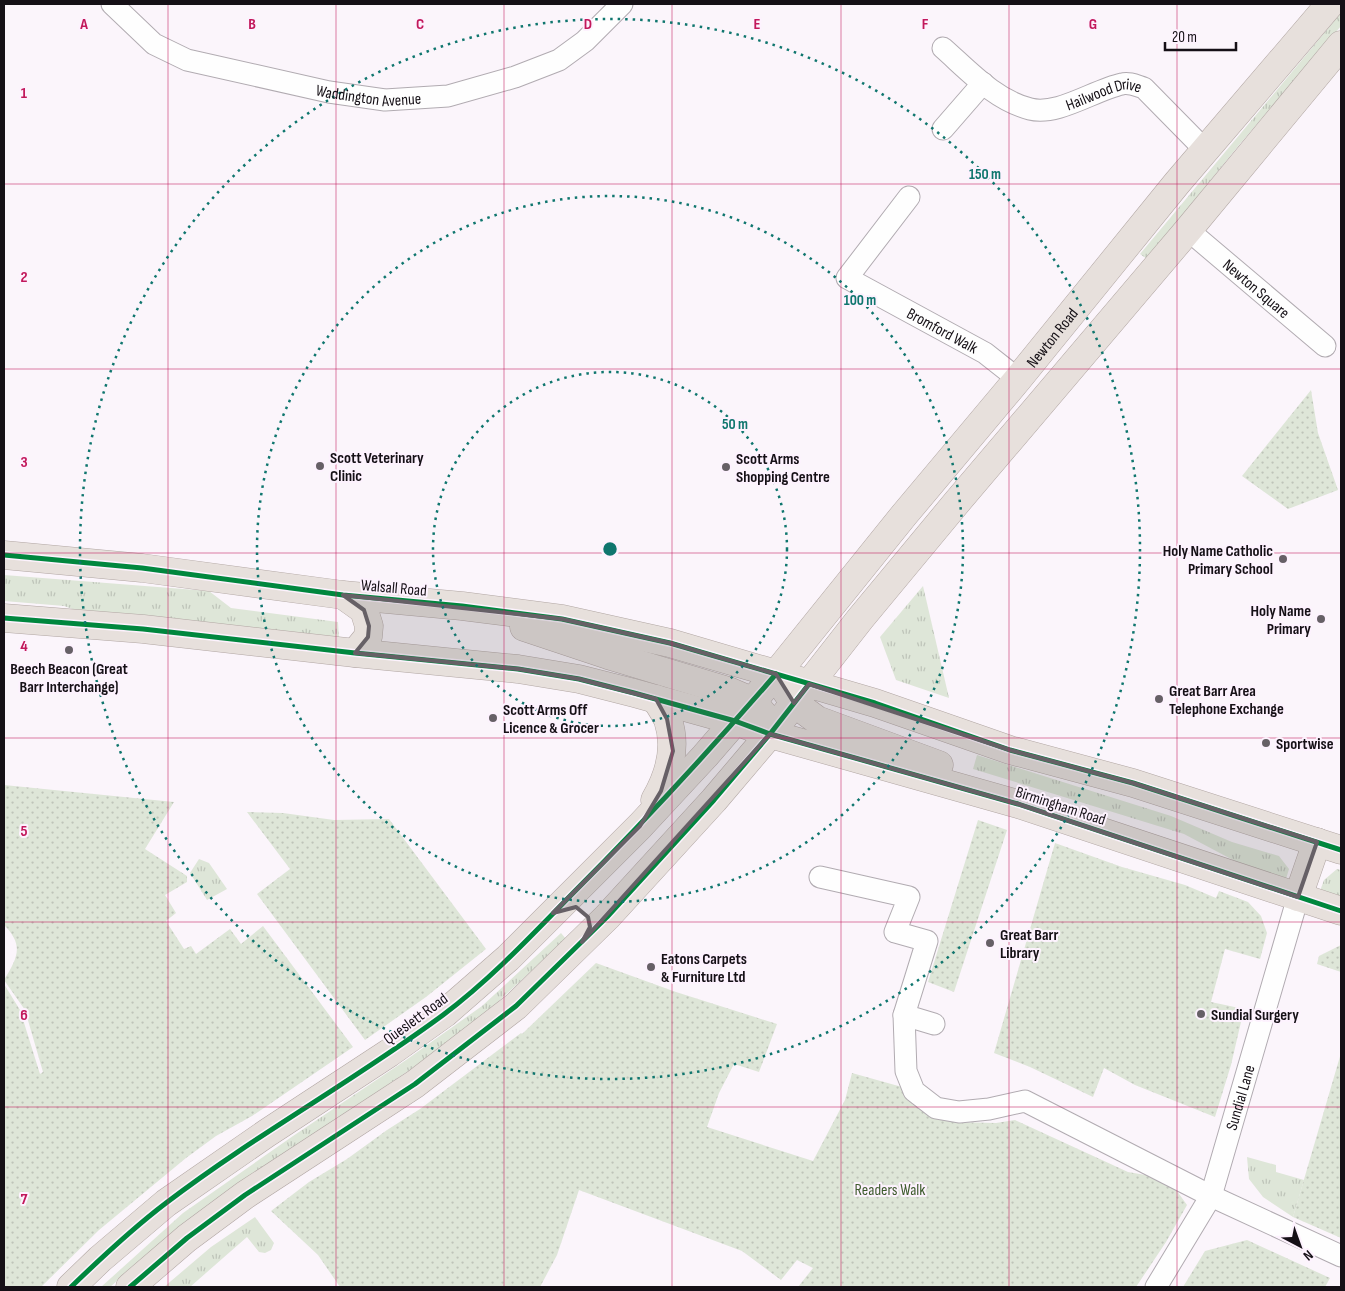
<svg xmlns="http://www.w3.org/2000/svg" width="1345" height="1291" font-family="'Sofia Sans Condensed',sans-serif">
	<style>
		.grass { fill: url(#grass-tufts) }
		.garden { fill: url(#garden-dots) }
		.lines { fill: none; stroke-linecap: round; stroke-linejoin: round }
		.minor-casing { stroke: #b1abb1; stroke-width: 23 }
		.trunk-casing { stroke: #b1a6a3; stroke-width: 29 }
		.minor { stroke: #fefefe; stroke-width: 21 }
		.trunk { stroke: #e7e0dc; stroke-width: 28 }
		.cycleway-casing { stroke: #fdf2fe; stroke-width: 8 }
		.cycleway { stroke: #00873e; stroke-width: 5 }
		.marked { fill: #666066; fill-opacity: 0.2; stroke: #666066; stroke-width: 4; stroke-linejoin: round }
		.grid { fill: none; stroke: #c2185b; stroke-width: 1; stroke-opacity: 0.55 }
		.ring { fill: none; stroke: #0f766e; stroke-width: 2.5; stroke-dasharray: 2.5 5 }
		.poi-dot { fill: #666066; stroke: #fdf2fe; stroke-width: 2 }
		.labels { text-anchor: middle; stroke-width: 4; stroke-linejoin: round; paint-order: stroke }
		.street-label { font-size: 16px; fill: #151016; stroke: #fdf2fe }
		.poi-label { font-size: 16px; font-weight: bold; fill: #151016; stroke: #fdf2fe; text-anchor: start }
		.park-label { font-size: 16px; fill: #3d5b2c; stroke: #fdf2fe }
		.grid-label { font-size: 16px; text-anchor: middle; font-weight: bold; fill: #c2185b; stroke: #fdf2fe; stroke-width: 4; stroke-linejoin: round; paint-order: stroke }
		.centre { fill: #0f766e; stroke: #fdf2fe; stroke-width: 2.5 }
		.ring-label { font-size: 15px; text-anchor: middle; font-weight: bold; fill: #0f766e; stroke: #fdf2fe; stroke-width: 4; stroke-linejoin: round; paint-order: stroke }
	</style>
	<defs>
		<pattern id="grass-tufts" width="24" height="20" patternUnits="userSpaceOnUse" patternTransform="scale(1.25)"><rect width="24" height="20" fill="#dee6d8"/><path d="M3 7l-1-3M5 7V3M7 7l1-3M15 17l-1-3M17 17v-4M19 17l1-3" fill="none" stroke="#bec4b9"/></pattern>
		<pattern id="garden-dots" width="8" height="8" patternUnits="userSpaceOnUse" patternTransform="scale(1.25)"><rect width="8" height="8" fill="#dee6d8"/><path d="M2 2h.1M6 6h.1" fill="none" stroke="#bec4b9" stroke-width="1.8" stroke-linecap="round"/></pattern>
	</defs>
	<rect width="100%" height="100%" fill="#fbf5fb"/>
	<!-- grass -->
	<g class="grass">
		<path d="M1341,13V26L1239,145L1147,259L1140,254Z"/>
		<path d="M4,575L209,591L231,608L338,622L339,637L93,616L64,606L4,601Z"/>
		<path d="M923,586L949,698L896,680L880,637Z"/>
		<path d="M977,755L1171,816L1232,842L1279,856L1289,869L1286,879L1263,876L1184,834L973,769Z"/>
		<path d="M199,859L209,863L227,889L207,900L190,873Z"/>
		<path d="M1337,869L1341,870V899L1320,891L1324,880Z"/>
		<path d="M561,933L566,939L487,1012L411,1069L185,1222L110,1287H101L183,1213L293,1136L406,1060L482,1006Z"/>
		<path d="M1247,1157L1276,1165V1172L1304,1180L1293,1217L1263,1197L1249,1179Z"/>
		<path d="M255,1217L274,1243L271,1250L265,1253L259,1252L247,1237L190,1287H164L211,1247Z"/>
	</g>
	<!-- garden -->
	<g class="garden">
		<path d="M1311,390L1318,433L1338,490L1288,509L1242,476Z"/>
		<path d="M4,785L174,802L145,849L187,876V882L165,895L176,913L166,921L184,949L191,946L196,954L230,929L241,944L263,926L353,1047L252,1116L216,1136L186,1158L99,1230L41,1287H4V984L20,1010L40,1074L43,1072L25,1010L4,980C18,957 24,945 4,925Z"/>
		<path d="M247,812L283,813L334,820L389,819L486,949L426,997L365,1040L257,894L290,869Z"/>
		<path d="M978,820L1007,830L954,992L928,982Z"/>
		<path d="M1055,843L1122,867L1185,885L1216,898L1219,891L1248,902L1261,916L1267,933L1260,959L1225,949L1211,1002L1244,1009L1231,1065L1215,1117L1135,1085L1104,1068L1093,1097L1030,1067L994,1053Z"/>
		<path d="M1341,945V972L1317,964L1319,956Z"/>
		<path d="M596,963L676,992L777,1024L759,1072L734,1064L719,1093L707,1127L813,1161L845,1100L852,1073L902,1087L956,1122L996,1123L1015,1120L1128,1172L1157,1177L1177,1191L1187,1205L1166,1242L1136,1287H798L813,1268L797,1260L781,1280L742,1251L579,1190L557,1255L540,1287H340L318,1255L271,1211L309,1182L347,1159L387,1130L420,1109L521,1033L522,1034Z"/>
		<path d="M1341,1053V1238L1293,1217Z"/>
		<path d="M1247,1240L1330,1278L1325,1287H1183L1205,1251Z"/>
	</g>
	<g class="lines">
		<defs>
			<g id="minor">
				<path id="s1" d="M112,4L154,44L187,60L329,92L385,100L448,96L515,77L559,60L585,41L622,4"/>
				<path id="s2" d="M943,48C969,71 995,100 1030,109C1058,116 1094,90 1122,84C1129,82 1137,86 1144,88L1205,150"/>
				<path d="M943,129L983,83"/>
				<path id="s3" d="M909,197L847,278L985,353L1018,379"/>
				<path id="s4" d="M1188,230L1325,346"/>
				<path d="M820,877L909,897L895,932L927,941L904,1015L906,1071L914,1091L936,1108L959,1112L989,1109L1025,1101L1211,1196L1341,1256"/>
				<path d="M904,1015L934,1024"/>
				<path id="s5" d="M1156,1287L1211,1196L1298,897"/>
			</g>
			<g id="trunk">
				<path d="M4,555L142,568L343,595L462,606L562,619L670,643L875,703L1010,750L1133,783L1341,850"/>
				<path d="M343,595L364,610L369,626L368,637L355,653"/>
				<path d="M4,618L143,629L355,653L518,669L579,679L634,693L735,721L770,734L1018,804L1341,911"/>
				<path d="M524,627L608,655L731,692L752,701L763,714"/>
				<path d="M784,688L794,703L817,720L939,765"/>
				<path d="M655,800C669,776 677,747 668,720C665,713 660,706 656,699"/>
				<path d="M1298,897L1317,842"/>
				<path id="s6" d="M71,1287L100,1259L166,1203L267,1133L389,1053L445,1013L508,958L640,826L705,756L776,674L904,515L1018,379L1177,183L1330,4"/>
				<path d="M130,1287L187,1238L245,1195L415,1084L516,1006L607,917L714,800L770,734L860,619L957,502L1188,230L1341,45"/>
			</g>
		</defs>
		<!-- minor casing -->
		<use href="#minor" class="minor-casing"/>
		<!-- trunk casing -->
		<use href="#trunk" class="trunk-casing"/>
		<!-- minor -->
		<use href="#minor" class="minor"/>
		<!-- trunk -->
		<use href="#trunk" class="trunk"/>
		<defs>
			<g id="cycleway">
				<path d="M4,555L142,568L343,595L462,606L562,619L670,643L875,703L1010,750L1133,783L1341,850"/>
				<path d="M4,618L143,629L355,653L518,669L579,679L634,693L735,721L770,734L1018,804L1341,911"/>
				<path d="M71,1287C101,1258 133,1228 166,1203C255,1135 354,1081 443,1015C491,979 532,935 574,892C644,822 711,749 776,674"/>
				<path d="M130,1287L187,1238L245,1195L415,1084L516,1006L607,917L714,800L770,734L809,684"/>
			</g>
		</defs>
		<!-- cycleway casing -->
		<use href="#cycleway" class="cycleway-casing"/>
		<!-- cycleway -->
		<use href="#cycleway" class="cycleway"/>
	</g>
	<!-- marked area -->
	<path class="marked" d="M343,595L562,619L670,643L776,674L794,703L809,684L1010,750L1133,783L1317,842L1298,897L1018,804L770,734L582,942L590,927L588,917L576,907L553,913L640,826L661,791L673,751L667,719L656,699L579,679L518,669L355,653L368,637L369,626L364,610Z"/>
	<!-- grid -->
	<path class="grid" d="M168,4V1287M336,4V1287M504,4V1287M672,4V1287M841,4V1287M1009,4V1287M1177,4V1287M4,184H1341M4,369H1341M4,553H1341M4,738H1341M4,922H1341M4,1107H1341"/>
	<!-- distance rings -->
	<g class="ring">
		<circle cx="610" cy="549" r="177"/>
		<circle cx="610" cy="549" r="353"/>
		<circle cx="610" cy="549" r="530"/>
	</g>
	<!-- markers -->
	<g class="poi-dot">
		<circle cx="320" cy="466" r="5"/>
		<circle cx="726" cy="467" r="5"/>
		<circle cx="1283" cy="559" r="5"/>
		<circle cx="1321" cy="619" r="5"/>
		<circle cx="69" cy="650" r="5"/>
		<circle cx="1159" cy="699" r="5"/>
		<circle cx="493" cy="718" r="5"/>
		<circle cx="1266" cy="743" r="5"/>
		<circle cx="990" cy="943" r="5"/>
		<circle cx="651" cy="967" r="5"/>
		<circle cx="1201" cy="1014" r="5"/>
	</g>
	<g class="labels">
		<!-- street labels -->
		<g class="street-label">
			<text dy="6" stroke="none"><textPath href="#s1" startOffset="280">Waddington Avenue</textPath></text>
			<text dy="6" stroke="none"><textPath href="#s2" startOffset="184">Hailwood Drive</textPath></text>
			<text dy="6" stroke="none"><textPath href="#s4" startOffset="90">Newton Square</textPath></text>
			<text dy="6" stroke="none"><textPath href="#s3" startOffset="211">Bromford Walk</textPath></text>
			<text dy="6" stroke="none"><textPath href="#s6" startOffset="1374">Newton Road</textPath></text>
			<text transform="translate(394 587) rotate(5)" y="6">Walsall Road</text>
			<text transform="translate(1061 805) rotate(18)" y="6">Birmingham Road</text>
			<text transform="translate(415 1018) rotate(-36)" y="6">Queslett Road</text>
			<text dy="6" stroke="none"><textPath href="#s5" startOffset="209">Sundial Lane</textPath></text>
		</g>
		<!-- poi labels -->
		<g class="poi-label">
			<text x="330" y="463">Scott Veterinary<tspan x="330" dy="18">Clinic</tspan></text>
			<text x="736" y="464">Scott Arms<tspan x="736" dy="18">Shopping Centre</tspan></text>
			<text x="1273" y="556" text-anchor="end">Holy Name Catholic<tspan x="1273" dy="18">Primary School</tspan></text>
			<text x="1311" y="616" text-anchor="end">Holy Name<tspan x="1311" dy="18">Primary</tspan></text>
			<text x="69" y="674" text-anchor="middle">Beech Beacon (Great<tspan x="69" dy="18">Barr Interchange)</tspan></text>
			<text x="1169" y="696">Great Barr Area<tspan x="1169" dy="18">Telephone Exchange</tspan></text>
			<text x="503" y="715">Scott Arms Off<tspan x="503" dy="18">Licence &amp; Grocer</tspan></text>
			<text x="1276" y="749">Sportwise</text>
			<text x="1000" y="940">Great Barr<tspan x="1000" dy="18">Library</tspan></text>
			<text x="661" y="964">Eatons Carpets<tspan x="661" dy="18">&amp; Furniture Ltd</tspan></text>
			<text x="1211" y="1020">Sundial Surgery</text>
		</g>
		<!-- park labels -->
		<g class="park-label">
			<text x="890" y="1195">Readers Walk</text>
		</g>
	</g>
	<g class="grid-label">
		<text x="84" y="29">A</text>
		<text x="252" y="29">B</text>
		<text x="420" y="29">C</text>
		<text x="588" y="29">D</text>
		<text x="757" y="29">E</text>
		<text x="925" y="29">F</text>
		<text x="1093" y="29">G</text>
		<text x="24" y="98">1</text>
		<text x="24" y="282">2</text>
		<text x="24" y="467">3</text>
		<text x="24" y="651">4</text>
		<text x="24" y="836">5</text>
		<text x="24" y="1020">6</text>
		<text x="24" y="1204">7</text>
	</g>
	<circle cx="610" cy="549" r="8" class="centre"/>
	<g class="ring-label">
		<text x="985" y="179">150 m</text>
		<text x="860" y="305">100 m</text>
		<text x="735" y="429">50 m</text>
	</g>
	<!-- border -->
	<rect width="1345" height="1291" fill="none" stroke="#151016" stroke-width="10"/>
	<!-- north arrow -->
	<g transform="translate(1300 1246) rotate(139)" stroke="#fdf2fe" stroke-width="4" paint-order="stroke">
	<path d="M0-4L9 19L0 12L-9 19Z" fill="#151016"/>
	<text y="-8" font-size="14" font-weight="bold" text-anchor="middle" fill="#151016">N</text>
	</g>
	<!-- scale -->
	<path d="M1165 42v8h71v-8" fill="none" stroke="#151016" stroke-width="2.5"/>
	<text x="1172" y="42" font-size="15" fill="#151016" stroke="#fdf2fe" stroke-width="4" paint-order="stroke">20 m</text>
</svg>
